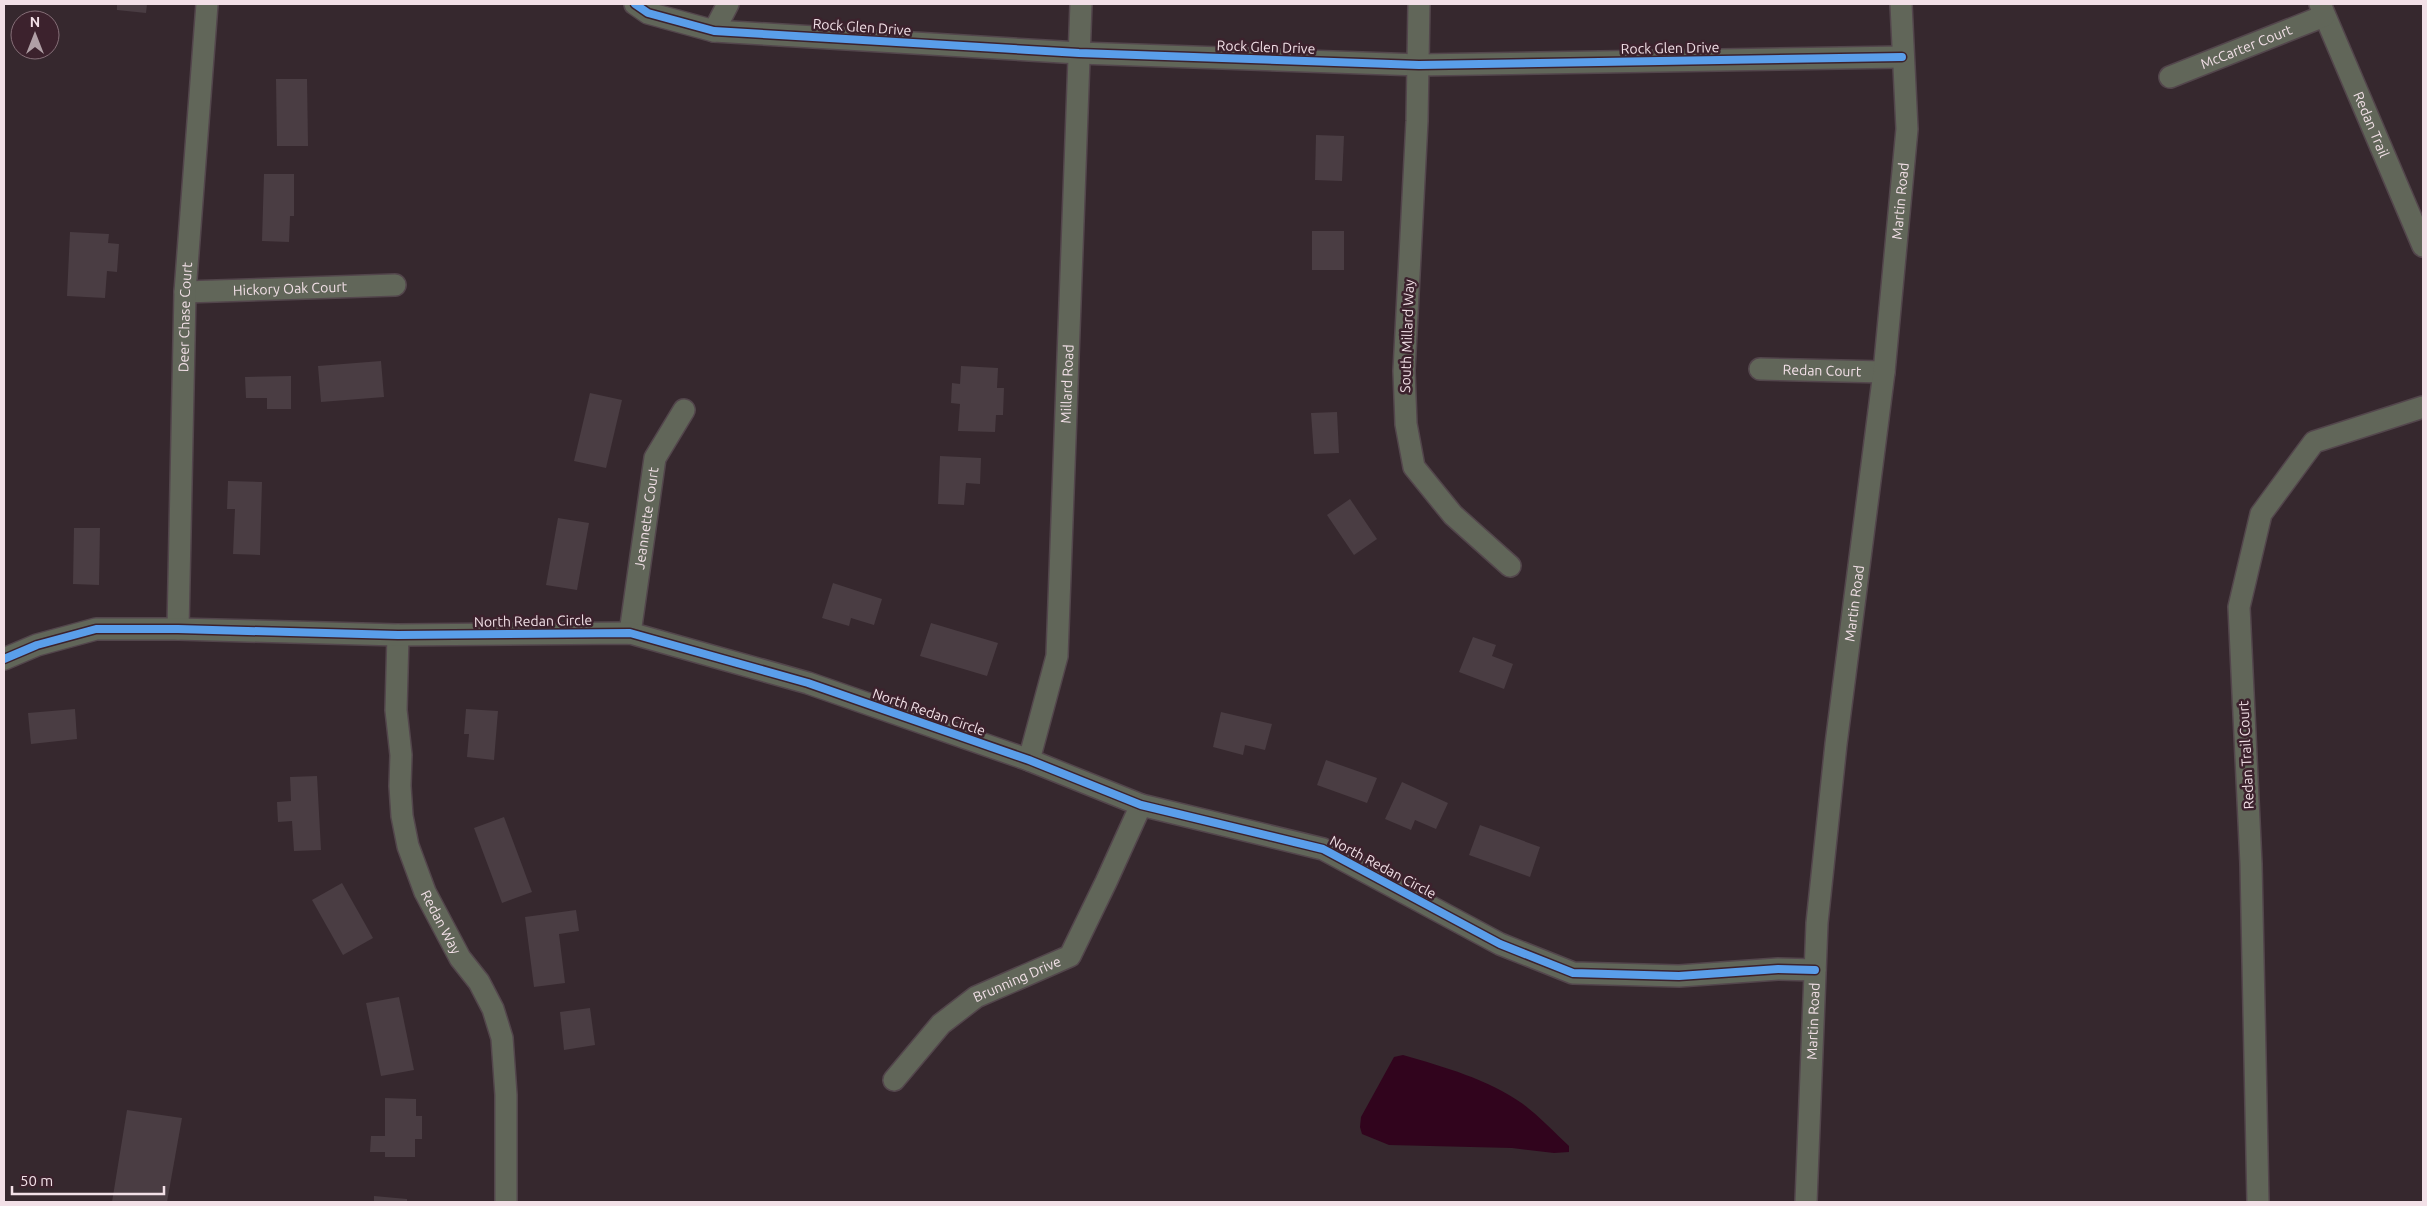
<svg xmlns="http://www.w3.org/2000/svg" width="2427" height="1206" font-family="Ubuntu,sans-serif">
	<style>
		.water { fill: #31041d }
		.building { fill: #4a3d43 }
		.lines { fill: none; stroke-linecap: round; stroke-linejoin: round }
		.minor-casing { stroke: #53464c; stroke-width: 24 }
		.minor { stroke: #616659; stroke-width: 21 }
		.cycleway-casing { stroke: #3c222d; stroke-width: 11 }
		.cycleway { stroke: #5a9eea; stroke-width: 8 }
		.labels { text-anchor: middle; stroke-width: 5; stroke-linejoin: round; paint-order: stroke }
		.street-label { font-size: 14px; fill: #f2e0e7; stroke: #3c222d }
	</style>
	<rect width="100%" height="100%" fill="#36282e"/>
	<!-- water -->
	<path class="water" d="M1403,1055C1444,1067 1488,1079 1523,1104C1539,1116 1554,1132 1569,1146V1152L1554,1153L1512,1148L1389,1145L1362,1134L1360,1127L1361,1117L1394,1057Z"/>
	<!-- building -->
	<g class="building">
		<path d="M117,4H147L146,13L117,10Z"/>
		<path d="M276,79H307L308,146H277Z"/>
		<path d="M1316,135L1344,136L1342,181L1315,180Z"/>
		<path d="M264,174H294V216H290L289,242L262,241Z"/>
		<rect x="1312" y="231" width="32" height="39"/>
		<path d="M70,232L109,234L108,243L119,244L117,272L107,271L105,298L67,296Z"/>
		<path d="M381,361L384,397L321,402L318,366Z"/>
		<path d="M961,366L998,368L997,388H1004L1003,415H996L995,432L958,431L960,404L951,403L952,383L960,384Z"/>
		<path d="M291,376V409H267V398H246L245,377Z"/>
		<path d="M590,393L622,400L606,468L574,461Z"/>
		<path d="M1337,412L1339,453L1314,454L1311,413Z"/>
		<path d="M940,456L981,458L980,484L966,483L964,505L938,504Z"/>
		<path d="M228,481L262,482L260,555L233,554L235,509H227Z"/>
		<path d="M1350,499L1377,539L1354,555L1327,515Z"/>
		<path d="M558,518L589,523L577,590L546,585Z"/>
		<path d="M74,528H100L99,585L73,584Z"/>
		<path d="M833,583L882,599L874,625L851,618L849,626L822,618Z"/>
		<path d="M931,623L998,643L987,676L920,656Z"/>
		<path d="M1473,637L1496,645L1492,656L1513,664L1504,689L1459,672Z"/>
		<path d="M75,709L77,739L31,744L28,713Z"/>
		<path d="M466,709L498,711L494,760L467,757L469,734H464Z"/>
		<path d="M1221,712L1272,724L1265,750L1245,745L1243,755L1213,747Z"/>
		<path d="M1326,760L1377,778L1367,803L1317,785Z"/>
		<path d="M317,776L321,850L294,851L292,821L278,822L277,802L291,801L290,777Z"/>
		<path d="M1402,782L1448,803L1436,829L1415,820L1411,830L1385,819Z"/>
		<path d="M504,817L532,892L502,903L474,828Z"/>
		<path d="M1480,825L1540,847L1530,877L1469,855Z"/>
		<path d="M342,883L373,938L343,955L312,900Z"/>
		<path d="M576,910L579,931L559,934L565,983L534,987L525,917Z"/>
		<path d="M399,997L414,1070L381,1076L366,1003Z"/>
		<path d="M590,1008L595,1045L564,1050L560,1012Z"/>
		<path d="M385,1098L416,1099V1116H422V1139H415V1157H385V1152H370L371,1136H385Z"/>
		<path d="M127,1110L182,1118L167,1202H112Z"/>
		<path d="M374,1196L407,1199V1202H374Z"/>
	</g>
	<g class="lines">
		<defs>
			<g id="minor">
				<path d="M635,4L648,13L714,31L1079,53L1419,65L1902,57"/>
				<path d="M1419,4L1417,121L1404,371L1406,424L1414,467L1453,515L1510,566"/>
				<path id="s1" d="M2320,4L2423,246"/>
				<path d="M714,31L728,4"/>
				<path id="s2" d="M2170,77L2324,16"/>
				<path id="s3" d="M185,292L395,285"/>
				<path id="s4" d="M1760,369L1884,372"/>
				<path id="s5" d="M178,629L185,292L207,4"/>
				<path id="s6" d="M630,633L655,458L684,410"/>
				<path id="s7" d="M398,635L396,710L401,755L400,786L402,816L408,846L425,892L460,958L479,982L493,1009L502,1038L506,1095V1202"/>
				<path d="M4,659L37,645L96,629H178L398,635L630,633L808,683L1029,760L1141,805L1323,849L1500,944L1573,973L1679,976L1778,969L1815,970"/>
				<path id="s8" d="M1029,760L1057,656L1081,4"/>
				<path id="s9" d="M894,1080L941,1024L976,997L1070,956L1106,882L1141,805"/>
				<path id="s10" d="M1806,1202L1817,923L1836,744L1884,372L1907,129L1901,4"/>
				<path d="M2258,1202L2251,864L2239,607L2261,514L2314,442L2423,407"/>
			</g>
		</defs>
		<!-- minor casing -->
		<use href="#minor" class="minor-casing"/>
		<!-- minor -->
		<use href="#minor" class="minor"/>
		<defs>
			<g id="cycleway">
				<path d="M635,4L648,13L714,31L1079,53L1419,65L1902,57"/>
				<path d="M4,659L37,645L96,629H178L398,635L630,633L808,683L1029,760L1141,805L1323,849L1500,944L1573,973L1679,976L1778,969L1815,970"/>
			</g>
		</defs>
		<!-- cycleway casing -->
		<use href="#cycleway" class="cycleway-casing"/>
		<!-- cycleway -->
		<use href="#cycleway" class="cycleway"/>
	</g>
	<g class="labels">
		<!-- street labels -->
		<g class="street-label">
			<text transform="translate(862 27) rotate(4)" y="5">Rock Glen Drive</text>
			<text dy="5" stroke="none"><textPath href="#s2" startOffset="82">McCarter Court</textPath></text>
			<text transform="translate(1266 47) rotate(2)" y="5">Rock Glen Drive</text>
			<text transform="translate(1670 48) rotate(-1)" y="5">Rock Glen Drive</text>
			<text dy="5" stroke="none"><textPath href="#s1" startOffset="131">Redan Trail</textPath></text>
			<text dy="5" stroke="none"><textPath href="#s10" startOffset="1006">Martin Road</textPath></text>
			<text dy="5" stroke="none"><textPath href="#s3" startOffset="105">Hickory Oak Court</textPath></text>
			<text dy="5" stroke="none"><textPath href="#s5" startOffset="312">Deer Chase Court</textPath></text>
			<text transform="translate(1407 336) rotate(-88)" y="5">South Millard Way</text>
			<text dy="5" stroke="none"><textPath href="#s4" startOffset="62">Redan Court</textPath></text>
			<text dy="5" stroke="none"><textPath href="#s8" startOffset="380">Millard Road</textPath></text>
			<text dy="5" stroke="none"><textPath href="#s6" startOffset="116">Jeannette Court</textPath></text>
			<text dy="5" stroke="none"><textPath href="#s10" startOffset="601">Martin Road</textPath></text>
			<text transform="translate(533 621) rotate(-1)" y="5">North Redan Circle</text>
			<text transform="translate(929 712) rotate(19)" y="5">North Redan Circle</text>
			<text transform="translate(2246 755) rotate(-93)" y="5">Redan Trail Court</text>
			<text transform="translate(1383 867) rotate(28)" y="5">North Redan Circle</text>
			<text dy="5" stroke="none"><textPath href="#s7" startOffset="295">Redan Way</textPath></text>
			<text dy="5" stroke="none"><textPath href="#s9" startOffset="162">Brunning Drive</textPath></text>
			<text dy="5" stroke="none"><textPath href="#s10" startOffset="181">Martin Road</textPath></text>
		</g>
	</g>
	<!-- border -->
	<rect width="2427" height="1206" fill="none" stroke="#f2e0e7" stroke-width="10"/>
	<!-- north arrow -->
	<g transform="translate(35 35)"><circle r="24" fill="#3c222d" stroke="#856e77"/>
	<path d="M0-4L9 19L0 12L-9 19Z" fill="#b0a0a6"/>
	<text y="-8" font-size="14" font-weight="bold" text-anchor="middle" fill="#f2e0e7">N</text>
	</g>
	<!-- scale -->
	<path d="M12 1186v8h152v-8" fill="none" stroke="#f2e0e7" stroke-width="2.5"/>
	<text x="20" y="1186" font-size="15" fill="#f2e0e7" stroke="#3c222d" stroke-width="4" paint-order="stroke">50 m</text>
</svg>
